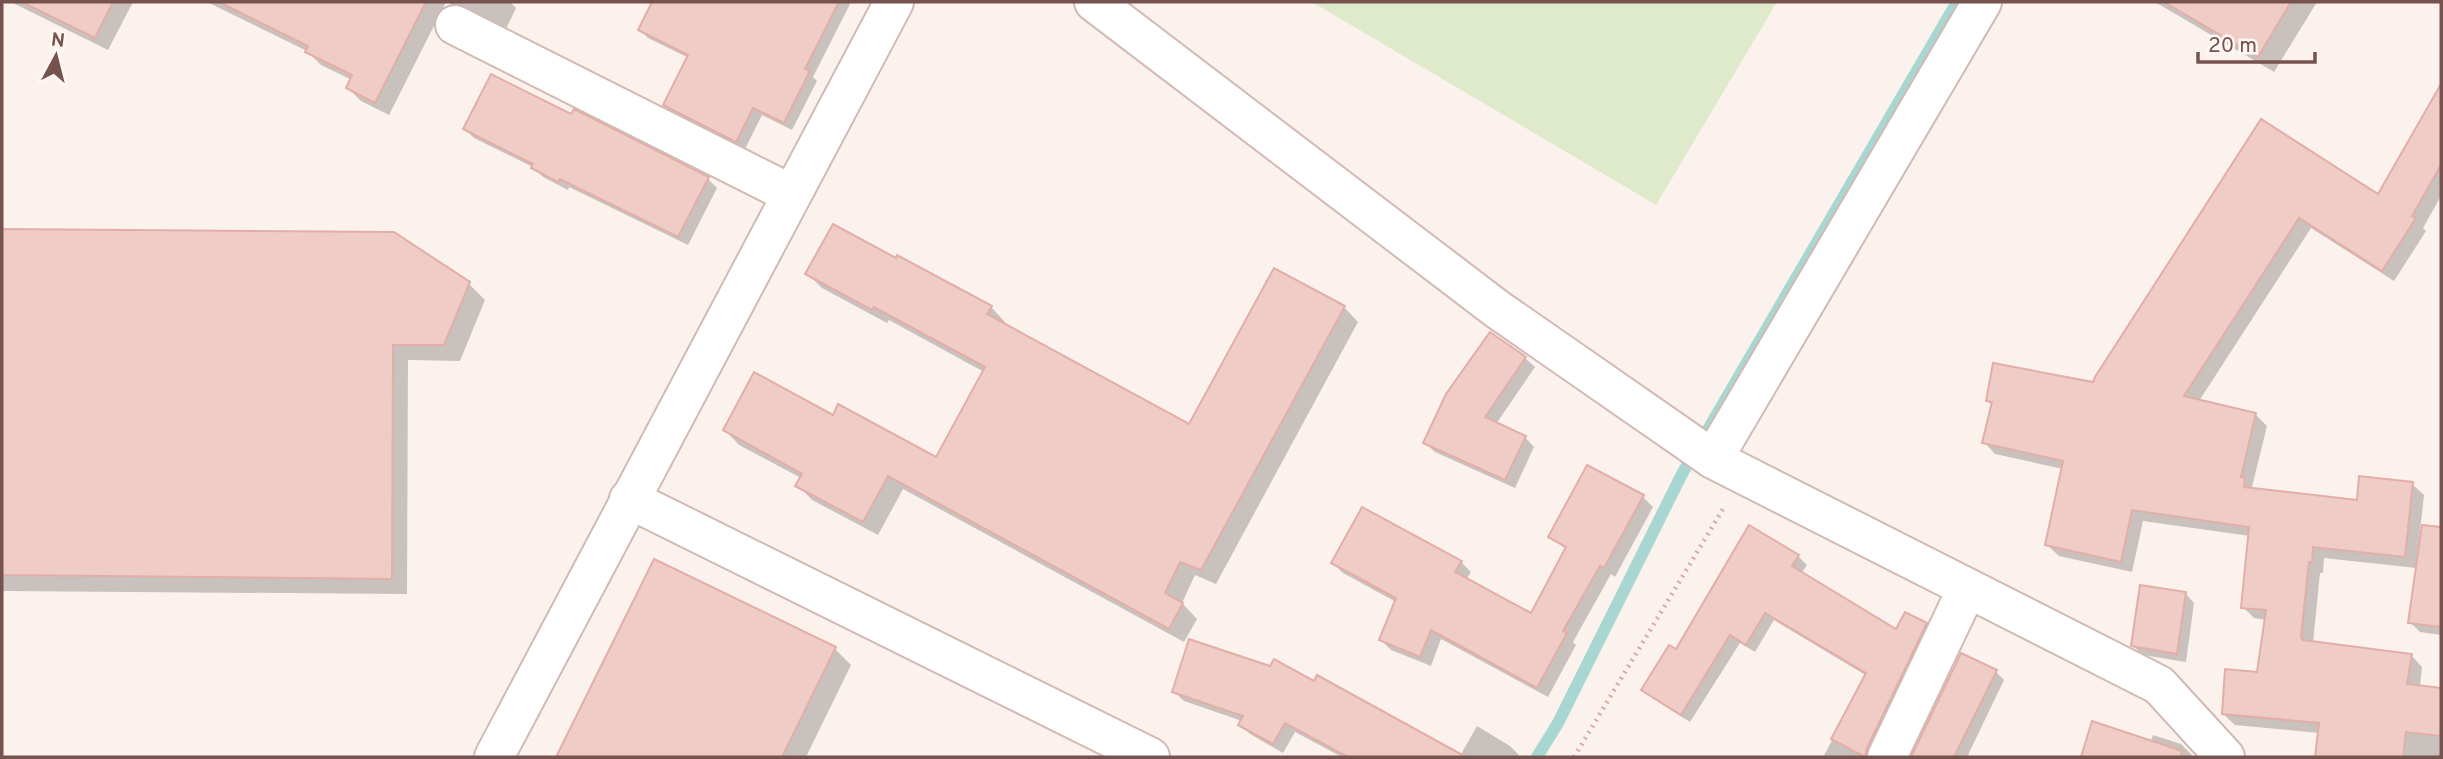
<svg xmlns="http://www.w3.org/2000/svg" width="2443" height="759" font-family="Overpass,sans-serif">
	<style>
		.green { fill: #dfeacb }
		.shadow { fill: #0003 }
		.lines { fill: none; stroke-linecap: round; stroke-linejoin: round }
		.stream { stroke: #a8d7d2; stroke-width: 12 }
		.building { fill: #f0ccc6; stroke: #e2aea7; stroke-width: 2 }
		.minor-casing { stroke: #d1bab4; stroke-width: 42 }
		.path { stroke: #d6aea8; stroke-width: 4.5; stroke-dasharray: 2 5; stroke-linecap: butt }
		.minor { stroke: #fff; stroke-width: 38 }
	</style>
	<rect width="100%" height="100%" fill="#fcf2ed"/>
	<!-- green -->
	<path class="green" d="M1312,2H1777L1656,205Z"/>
	<!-- shadow -->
	<g class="shadow">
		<path d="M11,2H133L108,50Z"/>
		<path d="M207,2H510L516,8L505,31L446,2L389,115L361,101L348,88L352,80L321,65L307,51Z"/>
		<path d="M654,2H706L762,30L781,2H851L813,77L817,81L792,130L762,115L745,149L673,113L665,105L689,58L648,38L640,30Z"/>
		<path d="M2155,2H2317L2274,72Z"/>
		<path d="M2441,88V196L2423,228L2426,231L2394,281L2311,228L2199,401L2255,414L2267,426L2252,487L2255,490L2358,502L2412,484L2424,495L2416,568L2324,558L2323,573H2320L2313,643L2411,655L2422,667L2420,687L2441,690V757H2317L2319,733L2235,725L2223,714L2259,674L2266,620L2254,618L2243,607L2250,536L2143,521L2132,572L2059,556L2047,545L2063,469L1995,454L1984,442L1993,406L1987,401L2095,384L2261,121L2379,196Z"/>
		<path d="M572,117L708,179L717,188L688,245L569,187L568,190L543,177L533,167L474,138L465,129Z"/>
		<path d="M2,231L394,234L469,284L485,300L460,361L408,360L407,594L2,591Z"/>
		<path d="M808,274L991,307L1005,322L1004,325L1190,426L1344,307L1358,322L1216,584L1195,575L1182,603L1197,619L1184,642L903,489L878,535L812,500L798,485L801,478L739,445L725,430L833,417L936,459L984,372L889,320L887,323L822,288Z"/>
		<path d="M1525,358L1535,367L1496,424L1525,437L1534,447L1515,488L1435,452L1425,443Z"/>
		<path d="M1643,497L1653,507L1615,577L1611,574L1573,642L1576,645L1548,697L1441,639L1431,666L1391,650L1381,640L1396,602L1343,573L1333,563L1461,562L1471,572L1466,580L1532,616L1567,550L1550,537Z"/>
		<path d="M1798,556L1807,565L1801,574L1897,631L1926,624L1934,633L1875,757H1823L1867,676L1774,620L1755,652L1740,643L1690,722L1652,698L1643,690L1677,652Z"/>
		<path d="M655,561L835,649L851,665L806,757H558Z"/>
		<path d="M2416,583L2441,586V635L2420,632L2410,622Z"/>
		<path d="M2185,593L2194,603L2186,662L2143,655L2133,646Z"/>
		<path d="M1962,655L1996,672L2004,680L1968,755L1973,757H1913Z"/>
		<path d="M1174,692L1460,756L1477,726L1510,746L1519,755L1518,757H1342L1295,732L1283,753L1250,734L1240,725L1242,721L1184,701Z"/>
		<path d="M2093,724L2150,743L2153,735L2181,744L2194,757H2082Z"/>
	</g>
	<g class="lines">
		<!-- stream -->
		<path class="stream" d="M1537,757L1558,723L1682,474L1957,2"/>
	</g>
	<!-- building -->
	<g class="building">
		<path d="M22,2H113L95,38Z"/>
		<path d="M219,2H426L375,103L346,88L352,75L305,52L308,46Z"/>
		<path d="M652,2H839L805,69L810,71L784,123L753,108L736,142L663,105L688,55L638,30Z"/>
		<path d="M2164,2H2291L2258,57Z"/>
		<path d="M491,74L571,114L574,109L709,177L678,237L560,179L558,182L531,168L533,164L463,129Z"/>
		<path d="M2441,84V165L2412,216L2416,218L2382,271L2299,218L2184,396L2256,413L2241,477L2245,478L2244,487L2357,500L2359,476L2413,482L2405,557L2313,547L2312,562H2309L2301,637L2303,640L2412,654L2407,684L2441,688V736L2406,732L2403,757H2315L2319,723L2222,714L2225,669L2257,672L2266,610L2241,608L2249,527L2132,510L2121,562L2045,545L2063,461L1982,443L1992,402L1986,401L1993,363L2093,382L2095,377L2261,119L2378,194Z"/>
		<path d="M833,224L896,258L897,255L992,306L987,314L1189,424L1274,268L1345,306L1201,570L1180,562L1165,593L1183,603L1169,629L888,476L863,522L795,486L802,474L723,430L754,372L833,415L838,404L936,457L985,367L874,307L872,310L805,274Z"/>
		<path d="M2,229L394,232L470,282L444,345H393L392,579L2,575Z"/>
		<path d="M1490,332L1526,357L1485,417L1526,436L1505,480L1423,443L1446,394Z"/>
		<path d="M1587,465L1644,495L1604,568L1600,566L1563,631L1567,633L1537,688L1431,630L1420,657L1379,640L1396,598L1331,563L1362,507L1462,561L1455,572L1531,613L1566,547L1548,537Z"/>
		<path d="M1749,525L1799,555L1792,566L1896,629L1905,612L1927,623L1867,748L1865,757L1831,739L1866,673L1765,613L1746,645L1730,635L1681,715L1641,690L1669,645L1676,649Z"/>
		<path d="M2422,525L2441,527V627L2408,623Z"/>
		<path d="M654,559L836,647L782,757H556Z"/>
		<path d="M2140,585L2186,592L2177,654L2131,646Z"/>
		<path d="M1189,639L1270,666L1274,659L1314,681L1317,675L1466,757H1348L1285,723L1273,744L1238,725L1243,716L1172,692Z"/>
		<path d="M1961,653L1997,670L1954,757H1911Z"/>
		<path d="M2092,721L2182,751L2181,757H2081Z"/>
	</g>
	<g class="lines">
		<defs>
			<g id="minor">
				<path d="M1094,2L1497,309L1713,459L2159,685L2225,757"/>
				<path d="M455,25L791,194"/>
				<path d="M1713,459L1982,2"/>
				<path d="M629,499L1150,757"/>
				<path d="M494,757L894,2"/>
				<path d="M1887,757L1967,589"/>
			</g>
		</defs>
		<!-- minor casing -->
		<use href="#minor" class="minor-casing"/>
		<!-- path -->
		<path class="path" d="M1574,757L1723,509"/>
		<!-- minor -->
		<use href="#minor" class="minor"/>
	</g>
	<!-- border -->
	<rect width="2443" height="759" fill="none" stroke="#77534f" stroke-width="7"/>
	<!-- north arrow -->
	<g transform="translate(56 56) rotate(7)" stroke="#fef7f4" stroke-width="5" paint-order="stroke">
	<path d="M0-5L12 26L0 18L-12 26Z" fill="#77534f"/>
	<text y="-10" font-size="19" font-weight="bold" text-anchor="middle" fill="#77534f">N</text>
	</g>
	<!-- scale -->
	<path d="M2198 52v10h117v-10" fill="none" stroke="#77534f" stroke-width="3.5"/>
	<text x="2208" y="52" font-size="21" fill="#77534f" stroke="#fef7f4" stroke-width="5" paint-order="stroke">20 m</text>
</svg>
